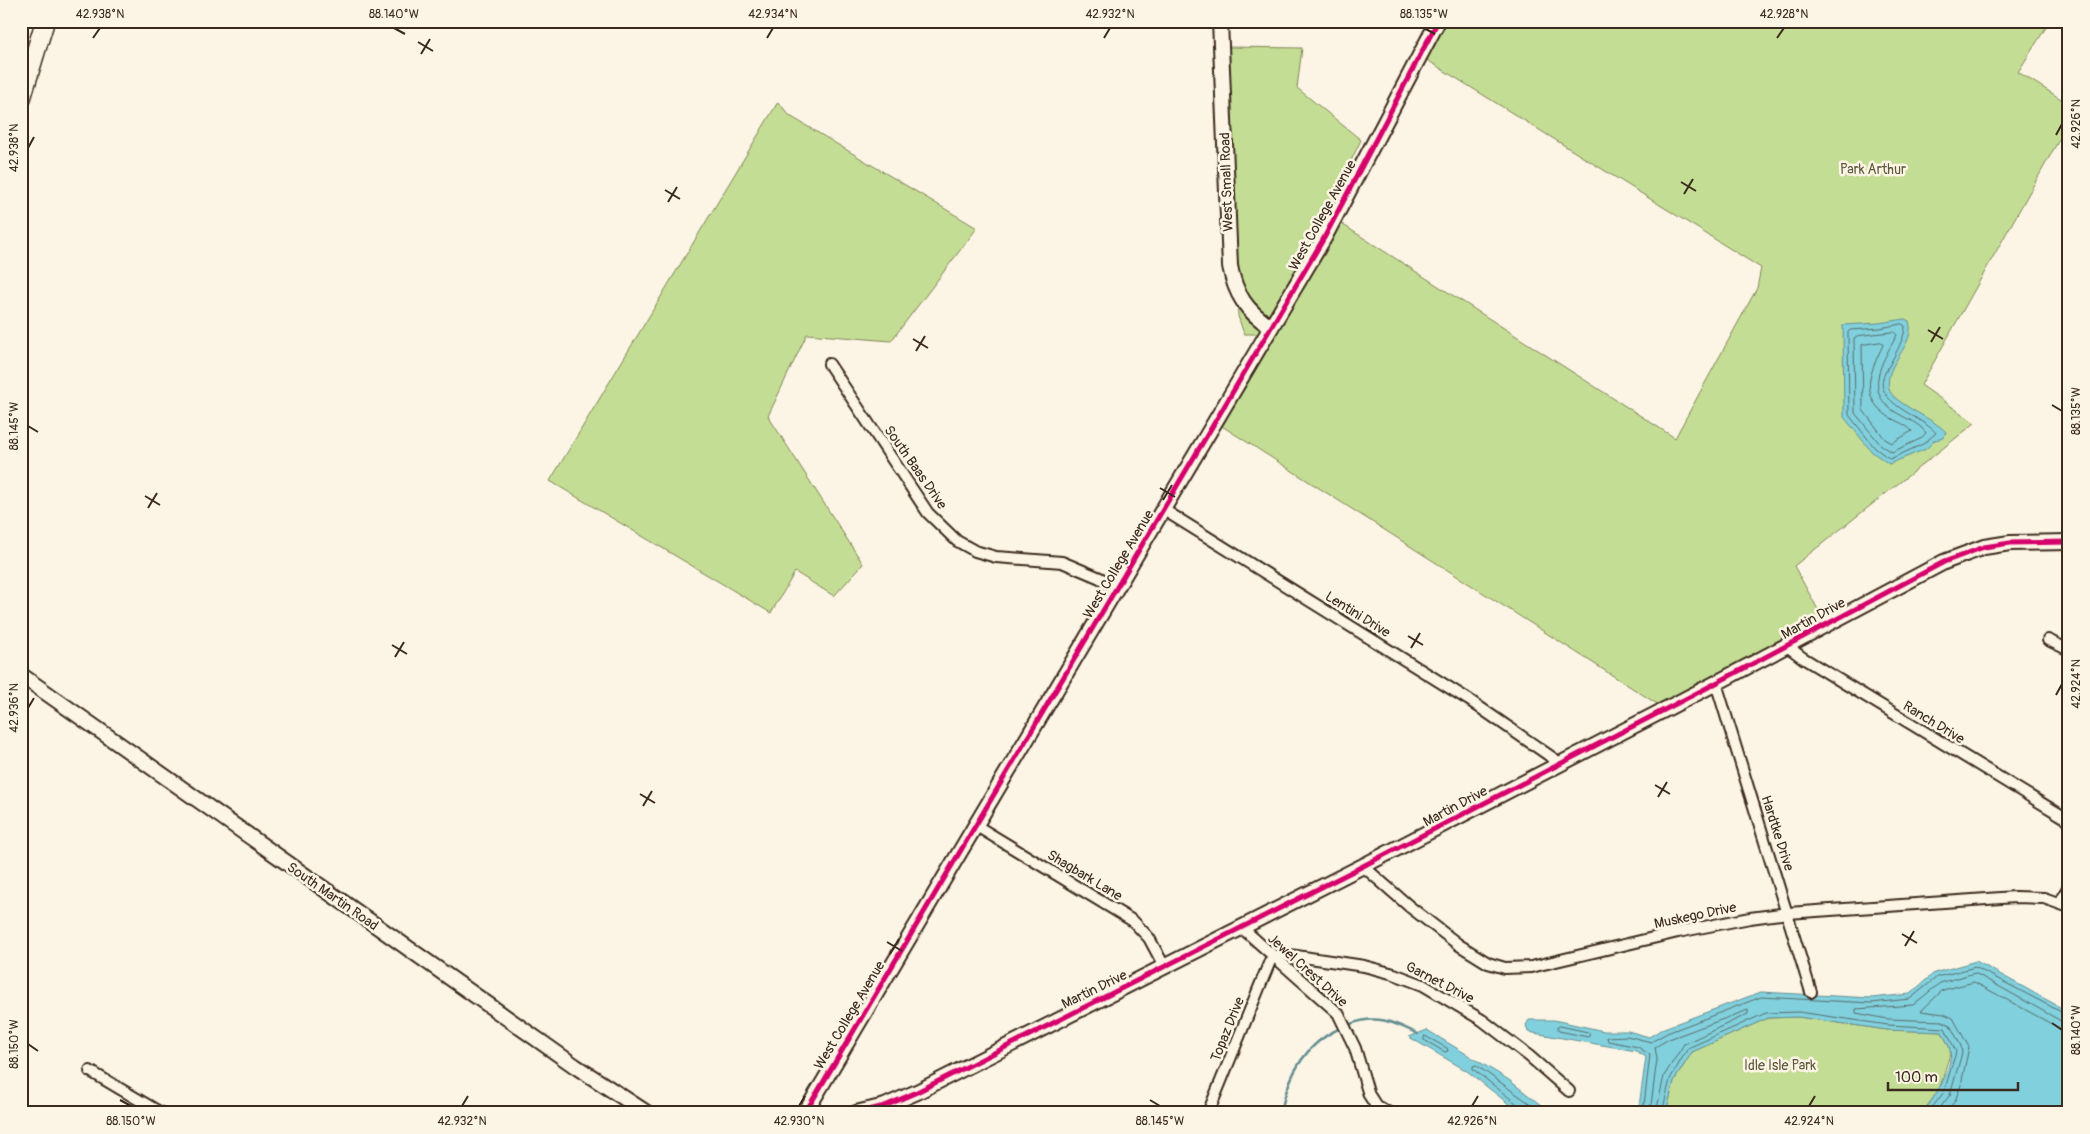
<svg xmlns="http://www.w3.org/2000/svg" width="2090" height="1134" font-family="Pangolin,sans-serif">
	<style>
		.green { fill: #c4dd94; stroke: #808459 }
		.water { fill: #81d0dd; stroke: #658e91 }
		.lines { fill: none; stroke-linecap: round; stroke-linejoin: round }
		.shore { stroke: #576c6a; stroke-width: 1 }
		.stream { stroke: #658e91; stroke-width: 2.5 }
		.street-casing { stroke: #3b2a1e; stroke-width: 14 }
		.secondary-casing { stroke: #3b2a1e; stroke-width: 18 }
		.highway-casing { stroke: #3b2a1e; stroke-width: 21 }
		.street { stroke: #fcf5e5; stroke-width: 10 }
		.secondary { stroke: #fcf5e5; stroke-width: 14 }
		.highway { stroke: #fcf5e5; stroke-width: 18 }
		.cycleway-casing { stroke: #fcf5e5; stroke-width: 8 }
		.cycleway { stroke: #d6006c; stroke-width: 5 }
		.ticks { fill: none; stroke: #3b2a1e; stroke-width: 2 }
		.labels { text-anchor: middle; stroke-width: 5; stroke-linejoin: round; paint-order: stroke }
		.park-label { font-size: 14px; fill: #5d573c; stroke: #fcf5e5 }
		.street-label { font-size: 14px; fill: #3b2a1e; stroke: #fcf5e5 }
		.neatline { fill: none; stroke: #3b2a1e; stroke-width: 2 }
		.ticks-label { font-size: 12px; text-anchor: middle; fill: #3b2a1e }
	</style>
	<rect width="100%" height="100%" fill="#fcf5e5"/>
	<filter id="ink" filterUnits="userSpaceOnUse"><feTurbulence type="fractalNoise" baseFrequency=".02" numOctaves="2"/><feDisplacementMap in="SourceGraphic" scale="10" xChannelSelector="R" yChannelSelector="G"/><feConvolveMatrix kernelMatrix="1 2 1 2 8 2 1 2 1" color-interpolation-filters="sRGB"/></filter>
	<g filter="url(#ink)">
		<!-- green -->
		<g class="green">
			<path d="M1440,21H2050L2018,72L2069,104V122L1921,385L1975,423L1794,566L1826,624L1665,709L1214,421L1334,219L1675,438L1757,288L1761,268L1419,55Z"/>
			<path d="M1226,47L1302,48L1297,88L1361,140L1306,253L1258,334H1244L1238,316Z"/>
			<path d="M778,102L790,116L977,228L891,341L807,334L768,416L863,564L834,596L795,572L771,613L550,481Z"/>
			<path d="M1798,1017L1887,1030L1942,1032L1951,1051L1939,1090L1922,1113H1666L1674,1081L1692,1052L1768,1018Z"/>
		</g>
		<!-- water -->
		<g class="water">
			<path d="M1905,319L1909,321C1917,345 1883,364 1889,389C1892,403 1935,419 1946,432L1943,438L1935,440L1926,449L1889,464L1872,452L1844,417L1843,325L1879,323Z"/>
			<path d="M1976,961L2069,1012V1113H1922C1933,1101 1954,1067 1950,1050C1949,1044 1944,1037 1942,1032L1887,1030L1798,1017L1768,1018L1692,1052L1674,1081L1666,1113H1638L1646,1057L1636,1051L1528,1032L1526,1025L1529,1020H1554L1604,1031H1628L1649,1037L1664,1028L1761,992L1871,998L1910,994L1934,973Z"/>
			<path d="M1427,1030L1509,1080L1551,1113H1520L1467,1071L1409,1037Z"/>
		</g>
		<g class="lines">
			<!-- shore -->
			<g class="shore">
				<path d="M1902,324L1905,326C1906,337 1891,362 1885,373C1870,402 1922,416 1936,433L1923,444L1890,459L1875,448L1849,415L1848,332L1850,330L1880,328Z"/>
				<path d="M1894,332L1897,335C1882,362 1862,393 1897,413C1907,419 1919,423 1926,433L1920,439L1892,452L1880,444L1855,413L1854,338L1857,336Z"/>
				<path d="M1881,342L1883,345C1870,373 1858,396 1889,417C1897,422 1906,424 1912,431L1892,443L1885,439L1863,410L1862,345Z"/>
				<path d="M1560,1026L1588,1032L1590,1035L1588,1037L1559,1031L1557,1028Z"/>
				<path d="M1425,1036L1447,1048L1448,1051L1445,1052L1424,1040Z"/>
				<path d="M1523,1113L1521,1107L1473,1069V1066L1476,1065L1543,1113"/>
				<path d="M1643,1113L1650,1055L1638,1047L1608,1041L1607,1037L1627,1036L1651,1042L1667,1033L1761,997L1871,1003L1910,999L1937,977L1975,967L2069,1016"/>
				<path d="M1650,1113L1657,1059L1655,1047L1669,1039L1748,1010V1014L1684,1044L1664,1076L1656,1113"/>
				<path d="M1662,1113L1670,1079L1688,1048L1766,1013L1799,1012L1888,1025L1945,1028L1956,1052L1944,1092L1928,1113"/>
				<path d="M1936,1113L1950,1095L1962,1053L1961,1046L1950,1025L1942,1021L1888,1019L1856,1013V1009L1913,1005L1940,983L1975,973L2061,1021L2069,1022"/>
				<path d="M1945,1113L1955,1101L1961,1085L1969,1047L1953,1018L1944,1014L1921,1011L1943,990L1974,982L2059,1028L2069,1030"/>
			</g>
			<!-- stream -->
			<g class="stream">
				<path d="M1348,1025C1375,1013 1394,1022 1418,1034"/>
				<path d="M1281,1113C1288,1075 1306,1042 1343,1027"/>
			</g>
			<defs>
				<g id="street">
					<path d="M829,364L928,513L957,541L975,551L996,557L1062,562L1100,578L1116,588"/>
					<path d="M1164,510L1469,700L1560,763"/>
					<path d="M2048,640L2069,650"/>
					<path d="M1787,646L1803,658L2069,820"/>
					<path d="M1716,683L1811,992"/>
					<path d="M975,825L1133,921L1149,938L1164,966"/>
					<path d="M1363,866L1410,907L1459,945L1488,963L1505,968L1531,967L1678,932L1750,918L1788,913L2015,897L2044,898L2069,907"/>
					<path d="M2059,903L2069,886"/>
					<path d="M1242,928L1338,1013L1355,1048L1369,1095L1376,1106L1389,1113"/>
					<path d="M90,1071L161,1113"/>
					<path d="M1208,1113L1270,961L1274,957L1283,954L1364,966L1394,974L1423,985L1482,1020L1529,1056L1569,1091"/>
				</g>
				<g id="secondary">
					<path d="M1220,21L1230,266C1235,294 1247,312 1271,327"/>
					<path d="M21,675L575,1066L647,1113"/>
					<path d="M805,1113L1324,238L1438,21"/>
					<path d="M856,1113L885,1106L917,1092L1363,866L1722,680L1944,562L1984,547L2010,543L2069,542"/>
				</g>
				<path id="highway" d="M21,100L45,21"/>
			</defs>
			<!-- street casing -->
			<use href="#street" class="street-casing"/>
			<!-- secondary casing -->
			<use href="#secondary" class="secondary-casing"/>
			<!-- highway casing -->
			<use href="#highway" class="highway-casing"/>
			<!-- street -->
			<use href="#street" class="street"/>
			<!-- secondary -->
			<use href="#secondary" class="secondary"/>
			<!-- highway -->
			<use href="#highway" class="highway"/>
			<defs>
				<g id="cycleway">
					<path d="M805,1113L1324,238L1438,21"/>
					<path d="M856,1113L885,1106L917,1092L1363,866L1722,680L1944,562L1984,547L2010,543L2069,542"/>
				</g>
			</defs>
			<!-- cycleway casing -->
			<use href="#cycleway" class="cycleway-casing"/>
			<!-- cycleway -->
			<use href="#cycleway" class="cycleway"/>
		</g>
	</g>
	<!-- ticks -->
	<path class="ticks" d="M394,28L405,34M1424,28L1435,34M93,38L100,28M767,38L773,28M1104,38L1110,28M1777,38L1784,28M418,42L433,51M421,54L430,39M2056,135L2062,124M28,148L34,137M1681,182L1696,191M665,190L680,199M1684,194L1693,179M668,202L677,187M1928,330L1943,339M913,339L928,348M1931,342L1940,327M916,351L925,336M2052,405L2062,411M28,426L38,432M1160,488L1175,497M145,496L160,505M1163,500L1172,485M148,508L157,493M1408,636L1423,645M392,645L407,654M1411,648L1420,633M395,657L404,642M2056,695L2062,684M28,708L34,698M1655,785L1670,794M640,794L655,803M1658,797L1667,782M643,806L652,791M1902,934L1917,943M887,942L902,951M1905,946L1914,931M890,954L899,939M2052,1023L2062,1030M28,1044L38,1051M120,1100L131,1106M1150,1100L1160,1106M462,1106L468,1096M799,1106L805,1096M1472,1106L1478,1096M1809,1106L1815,1096"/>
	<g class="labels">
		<!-- park labels -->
		<g class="park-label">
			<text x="1873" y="174">Park Arthur</text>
			<text x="1780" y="1070">Idle Isle Park</text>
		</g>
		<!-- street labels -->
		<g class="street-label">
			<text transform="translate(1226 182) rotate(-92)" y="5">West Small Road</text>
			<text transform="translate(1322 215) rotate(-61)" y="5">West College Avenue</text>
			<text transform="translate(916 467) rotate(55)" y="5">South Baas Drive</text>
			<text transform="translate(1118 564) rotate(-59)" y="5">West College Avenue</text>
			<text transform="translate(1358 614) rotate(32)" y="5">Lentini Drive</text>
			<text transform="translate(1813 618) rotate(-29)" y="5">Martin Drive</text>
			<text transform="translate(1934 722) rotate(31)" y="5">Ranch Drive</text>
			<text transform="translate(1455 806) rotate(-28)" y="5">Martin Drive</text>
			<text transform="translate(1778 833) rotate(72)" y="5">Hardtke Drive</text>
			<text transform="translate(1085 875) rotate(31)" y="5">Shagbark Lane</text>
			<text transform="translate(333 896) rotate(35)" y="5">South Martin Road</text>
			<text transform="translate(1695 915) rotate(-12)" y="5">Muskego Drive</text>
			<text transform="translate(1308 970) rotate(42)" y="5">Jewel Crest Drive</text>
			<text transform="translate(1440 982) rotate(27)" y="5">Garnet Drive</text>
			<text transform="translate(1094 989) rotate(-26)" y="5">Martin Drive</text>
			<text transform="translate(849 1015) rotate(-59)" y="5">West College Avenue</text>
			<text transform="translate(1227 1029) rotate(-68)" y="5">Topaz Drive</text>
		</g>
	</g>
	<!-- margin -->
	<rect width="2090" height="1134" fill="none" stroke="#fcf5e5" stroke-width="55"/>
	<!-- scale -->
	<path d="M1888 1082v8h130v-8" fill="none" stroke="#3b2a1e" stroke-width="2.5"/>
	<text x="1895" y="1082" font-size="15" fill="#3b2a1e" stroke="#fcf5e5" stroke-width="4" paint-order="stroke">100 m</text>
	<rect x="28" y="28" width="2034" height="1078" class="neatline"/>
	<g class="ticks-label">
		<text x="100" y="18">42.938°N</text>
		<text x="394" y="18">88.140°W</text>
		<text x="773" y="18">42.934°N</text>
		<text x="1110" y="18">42.932°N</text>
		<text x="1424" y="18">88.135°W</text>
		<text x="1784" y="18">42.928°N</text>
		<text transform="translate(2076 124) rotate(-90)" y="4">42.926°N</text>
		<text transform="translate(14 148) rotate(-90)" y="4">42.938°N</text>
		<text transform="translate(2076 411) rotate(-90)" y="4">88.135°W</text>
		<text transform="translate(14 426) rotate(-90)" y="4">88.145°W</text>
		<text transform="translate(2076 684) rotate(-90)" y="4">42.924°N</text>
		<text transform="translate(14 708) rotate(-90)" y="4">42.936°N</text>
		<text transform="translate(2076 1030) rotate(-90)" y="4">88.140°W</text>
		<text transform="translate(14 1044) rotate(-90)" y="4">88.150°W</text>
		<text x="131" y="1125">88.150°W</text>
		<text x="462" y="1125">42.932°N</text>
		<text x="799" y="1125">42.930°N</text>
		<text x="1160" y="1125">88.145°W</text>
		<text x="1472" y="1125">42.926°N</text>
		<text x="1809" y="1125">42.924°N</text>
	</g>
</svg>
